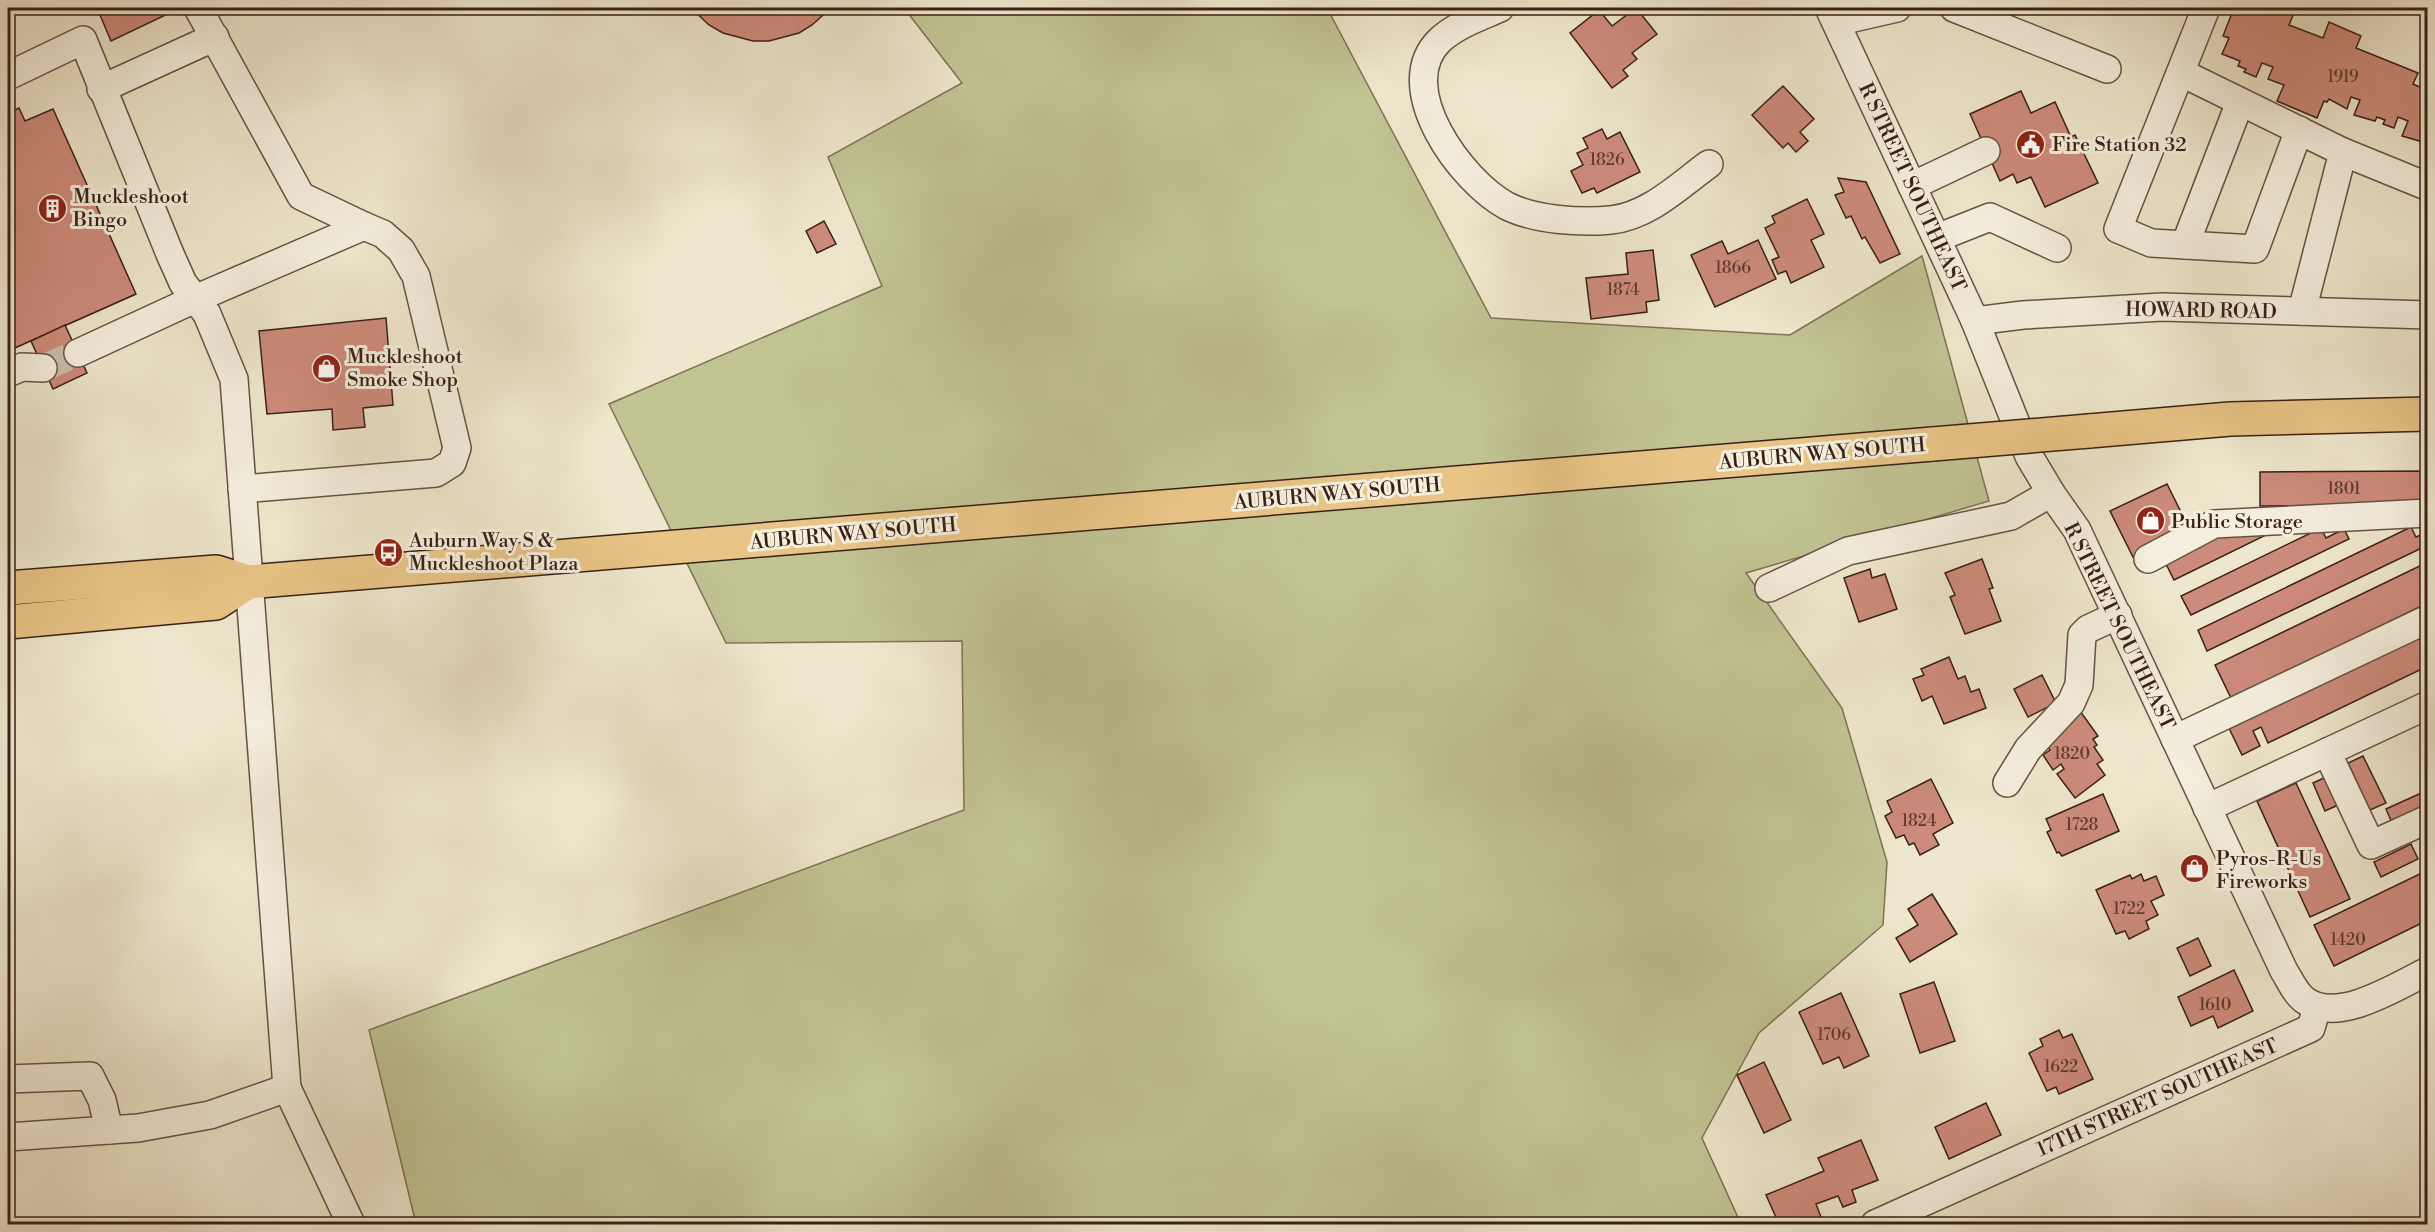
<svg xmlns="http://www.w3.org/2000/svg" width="2435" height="1232" font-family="'Libre Bodoni',serif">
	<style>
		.green { fill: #c1c393; stroke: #7d7254; stroke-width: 1.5 }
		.building { fill: #cd8b7b; stroke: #392016; stroke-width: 1.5 }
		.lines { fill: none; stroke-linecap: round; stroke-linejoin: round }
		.minor-tunnel { stroke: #cbbfa8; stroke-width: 27; stroke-dasharray: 27 14; stroke-linecap: butt }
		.minor-casing { stroke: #665244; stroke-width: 30 }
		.major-casing { stroke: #392016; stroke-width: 36 }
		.minor { stroke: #f5efde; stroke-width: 27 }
		.major { stroke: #e8c486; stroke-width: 33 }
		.major-bridge-casing { stroke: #392016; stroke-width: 36; stroke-linecap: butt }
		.major-bridge { stroke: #e8c486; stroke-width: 33 }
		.labels { text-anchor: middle; stroke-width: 6; stroke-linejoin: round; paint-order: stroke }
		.number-label { font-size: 16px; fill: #5e3b2f }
		.poi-label { font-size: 20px; fill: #392016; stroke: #f5efde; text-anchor: start }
		.street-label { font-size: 20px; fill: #392016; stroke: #f5efde }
	</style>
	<rect width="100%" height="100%" fill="#efe7cd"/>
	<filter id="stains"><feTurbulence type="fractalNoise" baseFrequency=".00333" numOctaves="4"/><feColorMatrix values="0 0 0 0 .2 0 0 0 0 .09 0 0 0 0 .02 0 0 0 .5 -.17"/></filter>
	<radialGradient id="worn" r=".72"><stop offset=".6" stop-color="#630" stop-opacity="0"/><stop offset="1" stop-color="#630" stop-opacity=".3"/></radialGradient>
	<!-- green -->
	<path class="green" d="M904,8H1327L1491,318L1790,335L1922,256L1989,501L1746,573L1842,708L1887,862L1883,925L1759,1033L1702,1138L1741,1224H416L369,1030L964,810L962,641L726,643L609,404L882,286L828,157L962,83Z"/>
	<!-- building -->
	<g class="building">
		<path d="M101,8H180L111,41L100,15L104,14Z"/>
		<path d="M691,8H831L812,25L799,33L769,41H753L723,33L709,25Z"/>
		<path d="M1636,8L1657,34L1632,53L1637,59L1623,70L1628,76L1612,88L1570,33L1599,10L1612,26Z"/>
		<path d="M2239,8H2296L2289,25L2323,38L2329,22L2361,36L2356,48L2418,73L2413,84L2422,88L2428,75V139L2425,138L2423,142L2402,136L2408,121L2398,117L2394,128L2383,124L2385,120L2377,117L2375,121L2354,115L2360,100L2351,97L2347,109L2329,99L2327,102L2324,101L2317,118L2277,101L2284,85L2268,79L2273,67L2262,63L2256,77L2244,72L2246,69L2238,66L2240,61L2222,54L2229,38L2223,36L2232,13L2236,15Z"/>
		<path d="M1783,86L1814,119L1800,132L1808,141L1796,152L1788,143L1783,148L1752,115Z"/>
		<path d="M2021,91L2031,113L2055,102L2071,137L2075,135L2098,183L2045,207L2031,177L2017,183L2013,174L2000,181L1970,114Z"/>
		<path d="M19,108L25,121L53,109L136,294L8,351V113Z"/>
		<path d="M1602,129L1607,139L1620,132L1640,172L1597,193L1594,188L1582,193L1571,171L1583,165L1577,153L1588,148L1583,138Z"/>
		<path d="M1838,178L1866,182L1900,254L1880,263L1865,237L1862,239L1851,216L1846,218L1835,195L1844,192Z"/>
		<path d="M1807,199L1824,234L1811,240L1824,267L1791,283L1786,271L1778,274L1772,260L1779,257L1765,228L1775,223L1772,216Z"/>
		<path d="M824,221L836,244L817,253L806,231Z"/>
		<path d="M1758,240L1776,279L1715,307L1691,255L1722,241L1728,254Z"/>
		<path d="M1653,250L1659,300L1646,302L1647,312L1591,319L1586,278L1628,274L1626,253Z"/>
		<path d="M386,318L393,405L363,408L365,427L333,430L332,409L267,414L259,331Z"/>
		<path d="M65,325L87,373L53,389L31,341Z"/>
		<path d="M2428,471V505L2260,506V472Z"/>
		<path d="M2167,484L2190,530L2133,557L2110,511Z"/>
		<path d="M2261,525L2266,535L2174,580L2165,562L2235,528Z"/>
		<path d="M2411,527L2416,537L2428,532V545L2207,651L2198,630Z"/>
		<path d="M2321,528L2326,538L2344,529L2349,539L2191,615L2181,596Z"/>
		<path d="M1982,559L1993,588L1989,589L2001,621L1965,634L1950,597L1955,595L1945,573Z"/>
		<path d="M2428,562V603L2231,698L2215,665Z"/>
		<path d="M1870,569L1872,578L1885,574L1897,609L1859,622L1844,578Z"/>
		<path d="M2428,632V666L2268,743L2261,727L2253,731L2260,746L2242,755L2227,724Z"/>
		<path d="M1949,657L1958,679L1965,676L1971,692L1979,689L1986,708L1944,724L1932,696L1922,701L1913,679L1924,675L1921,669Z"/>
		<path d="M2042,675L2056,703L2028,717L2014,689Z"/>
		<path d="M2080,711L2098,736L2093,739L2097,745L2094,747L2103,760L2097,764L2105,775L2075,798L2057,774L2064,769L2061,764L2053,770L2043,755L2050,750L2046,743Z"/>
		<path d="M2363,756L2386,803L2370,810L2348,763Z"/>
		<path d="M2326,777L2338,805L2325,811L2313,783Z"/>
		<path d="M1931,779L1953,823L1933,834L1939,845L1920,855L1914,843L1909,845L1904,835L1896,838L1885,816L1892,812L1887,801Z"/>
		<path d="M2296,783L2350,899L2310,917L2257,801Z"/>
		<path d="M2428,790V809L2393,825L2386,809Z"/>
		<path d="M2103,794L2119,831L2062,856L2059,852L2057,853L2047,832L2051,830L2046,819Z"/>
		<path d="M2411,844L2418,859L2381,877L2374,862Z"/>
		<path d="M2428,870V920L2334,966L2314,925Z"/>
		<path d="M2141,874L2144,881L2156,876L2164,895L2151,901L2158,915L2146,921L2149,929L2129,939L2125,931L2116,934L2096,890L2130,875L2132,879Z"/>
		<path d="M1932,894L1957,934L1910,962L1896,938L1918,925L1908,909Z"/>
		<path d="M2198,938L2211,966L2190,976L2177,948Z"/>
		<path d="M2234,970L2253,1011L2218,1028L2213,1016L2191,1026L2178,997Z"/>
		<path d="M1934,982L1955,1041L1920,1053L1900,994Z"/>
		<path d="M1841,993L1869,1056L1844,1068L1839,1057L1823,1064L1799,1012Z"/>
		<path d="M2059,1030L2063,1038L2072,1034L2093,1079L2059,1094L2056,1087L2047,1091L2029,1053L2043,1046L2040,1039Z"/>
		<path d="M1764,1062L1791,1120L1764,1133L1737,1075Z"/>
		<path d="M1986,1103L2001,1135L1949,1159L1935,1127Z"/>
		<path d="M1861,1140L1878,1180L1852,1190L1856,1202L1843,1207L1838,1196L1816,1204L1821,1217L1802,1224H1779L1766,1195L1824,1171L1818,1158Z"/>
	</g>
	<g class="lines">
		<!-- minor-tunnel -->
		<path class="minor-tunnel" d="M43,368L78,353"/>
		<defs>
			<g id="minor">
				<path d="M198,8L301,196L364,226"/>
				<path d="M1500,8C1480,17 1456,25 1440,40C1391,87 1462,182 1507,206C1535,220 1580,223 1611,220C1649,216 1680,185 1709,164"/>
				<path d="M1829,8L1975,321L2029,456L2051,493L2077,530L2284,971C2290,980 2296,995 2306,1001C2339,1024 2397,986 2428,971"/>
				<path d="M1954,8L2107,69"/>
				<path d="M2206,8L2118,229L2151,243L2255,249L2299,130"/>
				<path d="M1836,22L1897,8"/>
				<path d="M2182,73L2343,152L2302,311"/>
				<path d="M8,76L83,40L170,254L183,283L207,314L234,379L287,1088L210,1115L138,1128L8,1137"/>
				<path d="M101,89L215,37"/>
				<path d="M2343,152L2424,185"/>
				<path d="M1912,186L1986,151"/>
				<path d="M1937,238L1990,217L2057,248"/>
				<path d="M2185,245L2240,102"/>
				<path d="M1975,321L2023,315L2162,307L2428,315"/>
				<path d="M78,353L195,299L364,226L383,234L401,250L416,276L457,448L452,463L436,473L242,489"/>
				<path d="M8,373L22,367L43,368"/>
				<path d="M2148,559L2214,524L2428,513"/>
				<path d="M1769,588L1848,551L2011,516L2051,493"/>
				<path d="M2175,739L2428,619"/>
				<path d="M2327,752L2371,845L2428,819"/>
				<path d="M2007,783L2028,749L2071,703L2079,685L2082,635L2088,629L2118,615"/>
				<path d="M2207,808L2428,705"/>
				<path d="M8,1079L90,1076L102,1100L109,1130"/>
				<path d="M287,1088L351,1224"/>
				<path d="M1875,1224L2311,1028L2317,1007"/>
			</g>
			<g id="major">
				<path d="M2089,431L2230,419L2428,414"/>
				<path d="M8,588L216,572L248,582L1933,444"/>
				<path d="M8,622L216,603L248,582"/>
			</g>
		</defs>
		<!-- minor casing -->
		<use href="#minor" class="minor-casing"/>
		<!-- major casing -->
		<use href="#major" class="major-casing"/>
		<!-- minor -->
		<use href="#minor" class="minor"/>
		<!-- major -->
		<use href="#major" class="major"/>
		<defs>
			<path id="major-bridge" d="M1933,444L2089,431"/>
		</defs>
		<!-- major-bridge casing -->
		<use href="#major-bridge" class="major-bridge-casing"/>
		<!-- major-bridge -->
		<use href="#major-bridge" class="major-bridge"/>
	</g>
	<!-- icons -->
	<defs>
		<symbol id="civic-disc" viewBox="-11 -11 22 22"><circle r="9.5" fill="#8f2418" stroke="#f5efde"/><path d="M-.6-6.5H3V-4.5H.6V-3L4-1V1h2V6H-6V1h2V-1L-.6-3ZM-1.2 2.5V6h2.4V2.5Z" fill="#fff"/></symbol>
		<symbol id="building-disc" viewBox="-11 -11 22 22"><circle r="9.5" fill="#8f2418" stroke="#f5efde"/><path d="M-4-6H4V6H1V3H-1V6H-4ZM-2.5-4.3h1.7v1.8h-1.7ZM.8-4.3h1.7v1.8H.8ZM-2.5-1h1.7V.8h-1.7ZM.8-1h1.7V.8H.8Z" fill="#fff"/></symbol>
		<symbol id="shop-disc" viewBox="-11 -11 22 22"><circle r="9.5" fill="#8f2418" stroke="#f5efde"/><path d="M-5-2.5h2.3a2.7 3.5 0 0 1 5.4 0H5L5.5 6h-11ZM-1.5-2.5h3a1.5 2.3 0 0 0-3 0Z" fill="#fff"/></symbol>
		<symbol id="bus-disc" viewBox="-11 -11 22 22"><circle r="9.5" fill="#8f2418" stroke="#f5efde"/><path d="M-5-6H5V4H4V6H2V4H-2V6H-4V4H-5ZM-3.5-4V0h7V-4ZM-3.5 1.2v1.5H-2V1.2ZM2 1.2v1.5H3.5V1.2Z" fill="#fff"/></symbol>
	</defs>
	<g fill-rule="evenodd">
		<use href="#civic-disc" x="2014" y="128" width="33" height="33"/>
		<use href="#building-disc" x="36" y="192" width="33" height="33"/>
		<use href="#shop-disc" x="310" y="352" width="33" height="33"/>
		<use href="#shop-disc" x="2134" y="504" width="33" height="33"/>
		<use href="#bus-disc" x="372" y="536" width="33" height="33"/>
		<use href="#shop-disc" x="2178" y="852" width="33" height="33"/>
	</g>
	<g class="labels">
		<!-- number labels -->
		<g class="number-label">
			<text x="2343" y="82">1919</text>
			<text x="1607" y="165">1826</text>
			<text x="1733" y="273">1866</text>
			<text x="1623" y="295">1874</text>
			<text x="2344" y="494">1801</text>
			<text x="2072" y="759">1820</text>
			<text x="1919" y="826">1824</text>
			<text x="2082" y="830">1728</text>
			<text x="2129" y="914">1722</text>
			<text x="2348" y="945">1420</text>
			<text x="2215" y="1010">1610</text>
			<text x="1834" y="1040">1706</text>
			<text x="2061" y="1072">1622</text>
		</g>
		<!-- poi labels -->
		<g class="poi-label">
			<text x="2052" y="151">Fire Station 32</text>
			<text x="73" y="203">Muckleshoot<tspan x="73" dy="23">Bingo</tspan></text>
			<text x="347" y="363">Muckleshoot<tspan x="347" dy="23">Smoke Shop</tspan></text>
			<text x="2171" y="528">Public Storage</text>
			<text x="409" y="547">Auburn Way S &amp;<tspan x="409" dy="23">Muckleshoot Plaza</tspan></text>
			<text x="2216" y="865">Pyros-R-Us<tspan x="2216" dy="23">Fireworks</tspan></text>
		</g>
		<!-- street labels -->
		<g class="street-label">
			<text transform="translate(1913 187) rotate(65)" y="7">R STREET SOUTHEAST</text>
			<text transform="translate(2201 310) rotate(1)" y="7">HOWARD ROAD</text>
			<text transform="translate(1822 453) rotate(-5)" y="7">AUBURN WAY SOUTH</text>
			<text transform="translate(1337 493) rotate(-5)" y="7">AUBURN WAY SOUTH</text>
			<text transform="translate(853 533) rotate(-5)" y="7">AUBURN WAY SOUTH</text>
			<text transform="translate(2120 626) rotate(64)" y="7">R STREET SOUTHEAST</text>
			<text transform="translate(2157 1097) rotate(-24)" y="7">17TH STREET SOUTHEAST</text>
		</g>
	</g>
	<!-- margin -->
	<rect width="2435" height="1232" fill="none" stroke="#efe7cd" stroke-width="30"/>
	<rect x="9" y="9" width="2417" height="1214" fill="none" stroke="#392016" stroke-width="3"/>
	<rect x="15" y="15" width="2405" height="1202" fill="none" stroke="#392016" stroke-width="1.5"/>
	<rect width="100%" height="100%" filter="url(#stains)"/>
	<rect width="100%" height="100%" fill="url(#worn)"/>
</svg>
